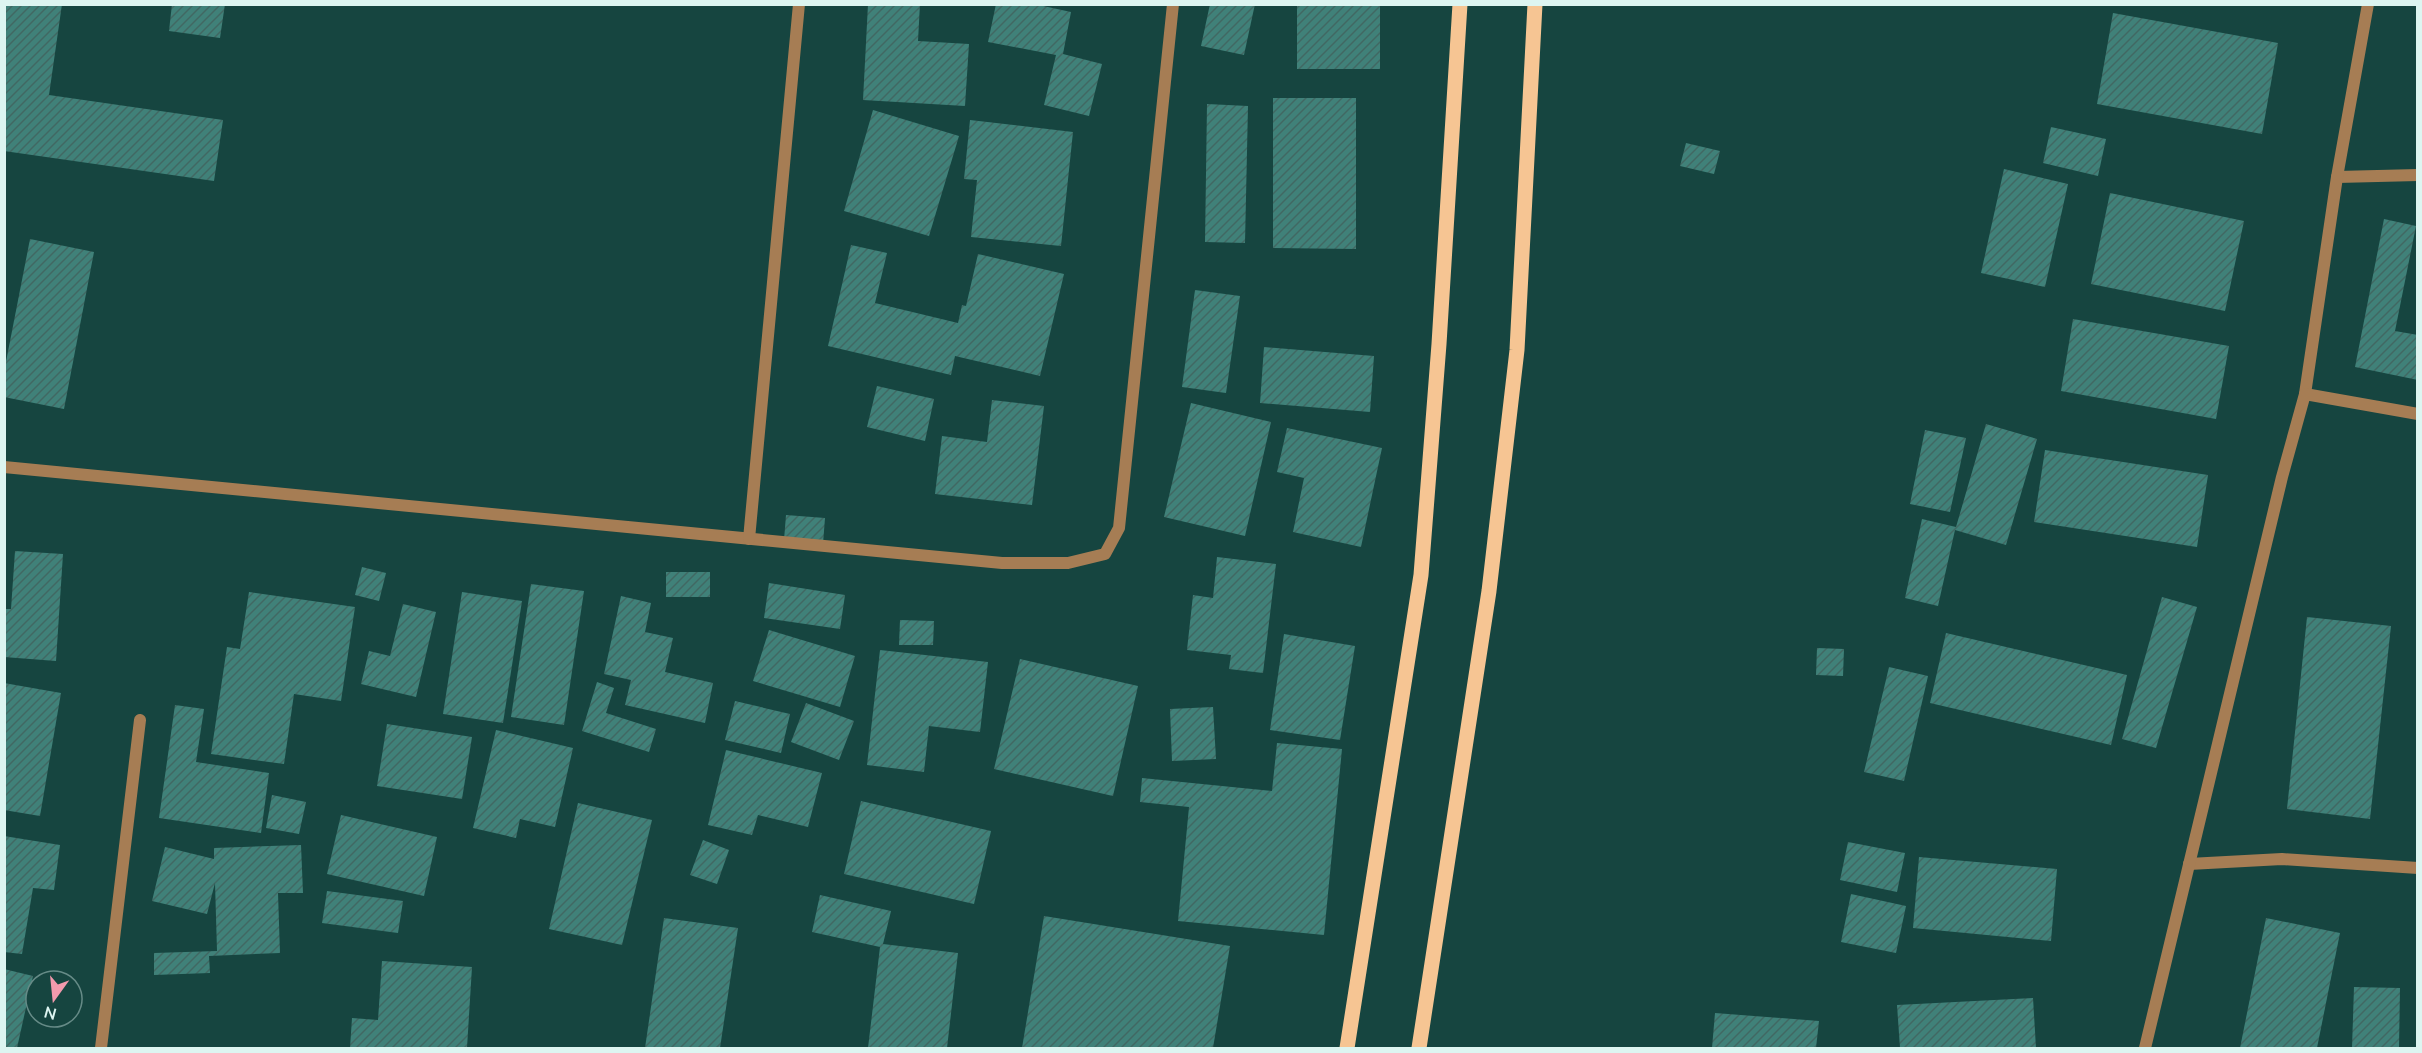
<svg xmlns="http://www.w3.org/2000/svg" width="2422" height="1053" font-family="'Nunito Sans',sans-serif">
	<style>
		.building { fill: url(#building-hatch) }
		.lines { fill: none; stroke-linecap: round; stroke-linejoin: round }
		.street { stroke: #a67d54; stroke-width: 12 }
		.primary { stroke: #f6c593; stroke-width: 15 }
	</style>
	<defs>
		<pattern id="building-hatch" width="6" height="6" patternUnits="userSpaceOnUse" patternTransform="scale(1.5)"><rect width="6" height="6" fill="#408179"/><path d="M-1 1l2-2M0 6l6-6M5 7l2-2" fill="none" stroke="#416863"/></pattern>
	</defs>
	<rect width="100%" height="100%" fill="#164540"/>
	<!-- building -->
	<g class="building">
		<path d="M4,4H62L49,95L223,120L214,181L4,151Z"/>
		<path d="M172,4H225L220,38L169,31Z"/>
		<path d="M868,4H920L918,41L969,44L965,106L863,100Z"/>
		<path d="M996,4H1034L1071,12L1063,54L1102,64L1089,116L1044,105L1056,55L988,42Z"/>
		<path d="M1210,4H1255L1244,55L1201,46Z"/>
		<rect x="1297" y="4" width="83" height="65"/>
		<path d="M2113,13L2278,43L2262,134L2097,104Z"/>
		<path d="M1273,98H1356V249L1273,248Z"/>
		<path d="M1207,104L1248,106L1245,243L1205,242Z"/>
		<path d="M873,110L959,136L929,236L844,211Z"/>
		<path d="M970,120L1073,132L1061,246L971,237L977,180L964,179Z"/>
		<path d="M2051,127L2106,139L2098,176L2043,163Z"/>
		<path d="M1686,143L1720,151L1714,174L1680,166Z"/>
		<path d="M2004,169L2068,184L2045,287L1981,273Z"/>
		<path d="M2110,193L2244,221L2225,311L2091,284Z"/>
		<path d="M2384,219L2416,226L2395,331L2418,335V380L2355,367Z"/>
		<path d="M30,239L94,252L64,409L4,397V372Z"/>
		<path d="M851,245L887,253L875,303L958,323L962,305L966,306L978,254L1064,274L1040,376L955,356L951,375L828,346Z"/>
		<path d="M1195,290L1240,296L1226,393L1182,387Z"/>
		<path d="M2073,319L2229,346L2216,419L2061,391Z"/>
		<path d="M1264,347L1374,356L1370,412L1260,403Z"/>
		<path d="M877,386L934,399L925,441L867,427Z"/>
		<path d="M992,400L1044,406L1032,505L935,494L942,436L987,442Z"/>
		<path d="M1191,403L1271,422L1245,536L1164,517Z"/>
		<path d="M1986,424L2037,439L2006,545L1955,530L1938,606L1905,598L1922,519L1956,527Z"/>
		<path d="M1287,428L1382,448L1361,547L1293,532L1304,478L1277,472Z"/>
		<path d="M1925,430L1966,438L1950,512L1910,504Z"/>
		<path d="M2045,450L2208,475L2197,547L2034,522Z"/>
		<path d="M786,515L825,518L823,544L784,540Z"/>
		<path d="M15,551L63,554L56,661L4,657V609H11Z"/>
		<path d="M1217,557L1276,564L1263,673L1229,669L1231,655L1187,650L1193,595L1213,598Z"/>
		<path d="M362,567L386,573L379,601L355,595Z"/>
		<rect x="666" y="572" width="44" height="25"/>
		<path d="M769,583L845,595L840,629L764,618Z"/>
		<path d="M531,584L584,591L564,725L511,717Z"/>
		<path d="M249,592L355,607L341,701L294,694L284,764L211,754L227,647L240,649Z"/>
		<path d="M462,592L522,601L503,723L443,714Z"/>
		<path d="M621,596L651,603L645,632L673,638L665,672L713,683L705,723L625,705L631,680L604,674Z"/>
		<path d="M2162,597L2197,607L2156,748L2122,739Z"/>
		<path d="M403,604L436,612L416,697L361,684L369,651L390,656Z"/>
		<path d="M2307,617L2391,626L2370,819L2287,809Z"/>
		<path d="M900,620L934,621L933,645H899Z"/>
		<path d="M769,630L855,656L840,707L753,681Z"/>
		<path d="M1946,633L2127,675L2111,745L1930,703Z"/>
		<path d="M1284,634L1355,646L1340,740L1270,730Z"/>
		<path d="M1817,648L1844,649L1843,676L1816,675Z"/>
		<path d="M880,650L988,662L980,732L929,726L924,772L867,765Z"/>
		<path d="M1020,659L1138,686L1113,796L994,769Z"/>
		<path d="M1889,667L1928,676L1904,781L1864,772Z"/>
		<path d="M597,682L614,688L606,713L656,729L649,752L582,731Z"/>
		<path d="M4,683L61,693L40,816L4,810Z"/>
		<path d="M735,701L790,714L781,753L725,740Z"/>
		<path d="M806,703L854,721L839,760L791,742Z"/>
		<path d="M175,705L204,709L196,762L269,773L261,833L159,818Z"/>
		<path d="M1213,707L1216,759L1172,761L1170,709Z"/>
		<path d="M387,724L472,737L462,799L377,786Z"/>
		<path d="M496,730L573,748L555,827L520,819L516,838L473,828Z"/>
		<path d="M1277,743L1342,749L1324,935L1178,921L1189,807L1140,802L1142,778L1272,791Z"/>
		<path d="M726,750L822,773L808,827L758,815L752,835L708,825Z"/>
		<path d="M272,795L306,802L299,834L266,828Z"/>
		<path d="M861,801L991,831L974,904L844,874Z"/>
		<path d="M578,803L652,820L622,945L549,929Z"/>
		<path d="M341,815L437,837L424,896L327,874Z"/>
		<path d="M4,836L60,845L54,890L33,888L22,954L4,952Z"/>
		<path d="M703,840L729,850L717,884L690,875Z"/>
		<path d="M1848,842L1905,853L1897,892L1840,880Z"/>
		<path d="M301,845L303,893H278L280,953L209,956L210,973L154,975V953L217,951L215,883L207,914L152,901L165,847L214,859V848Z"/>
		<path d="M1919,857L2057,869L2051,941L1913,928Z"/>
		<path d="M327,891L403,901L398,933L322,923Z"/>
		<path d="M1851,894L1906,906L1896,953L1841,942Z"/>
		<path d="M820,895L891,911L883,944L958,953L947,1048H868L880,947L812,932Z"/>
		<path d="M1044,916L1230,946L1213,1048H1022Z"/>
		<path d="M664,918L738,928L720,1048H645Z"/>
		<path d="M2266,918L2340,933L2317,1048H2240Z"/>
		<path d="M382,961L472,967L467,1048H350L352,1018L378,1020Z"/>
		<path d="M4,969L33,976L17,1048H4Z"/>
		<path d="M2354,987L2400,988L2399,1048H2352Z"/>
		<path d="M2033,998L2036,1048H1900L1897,1005Z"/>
		<path d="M1715,1013L1819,1021L1816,1048H1712Z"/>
	</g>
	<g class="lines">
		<!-- street -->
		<g class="street">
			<path d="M2337,177L2418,175"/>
			<path d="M2305,394L2337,177L2368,4"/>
			<path d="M4,467L1002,563H1068L1105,554L1119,528L1173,4"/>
			<path d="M749,539L799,4"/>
			<path d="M2189,864L2282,859L2418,868"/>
			<path d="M101,1048L140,720"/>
			<path d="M2145,1048L2282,477L2305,394L2418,414"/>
		</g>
		<!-- primary -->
		<g class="primary">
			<path d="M1347,1048L1421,575L1439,344L1460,4"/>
			<path d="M1419,1048L1489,591L1517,350L1535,4"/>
		</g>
	</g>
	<!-- border -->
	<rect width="2422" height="1053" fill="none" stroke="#ddf5f1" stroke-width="12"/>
	<!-- north arrow -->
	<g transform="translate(54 999) rotate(195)"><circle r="28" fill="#164540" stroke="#668b87" stroke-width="1.5"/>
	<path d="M0-4.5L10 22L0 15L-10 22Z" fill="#f29aad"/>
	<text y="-9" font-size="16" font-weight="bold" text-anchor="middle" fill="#ddf5f1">N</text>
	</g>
</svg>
